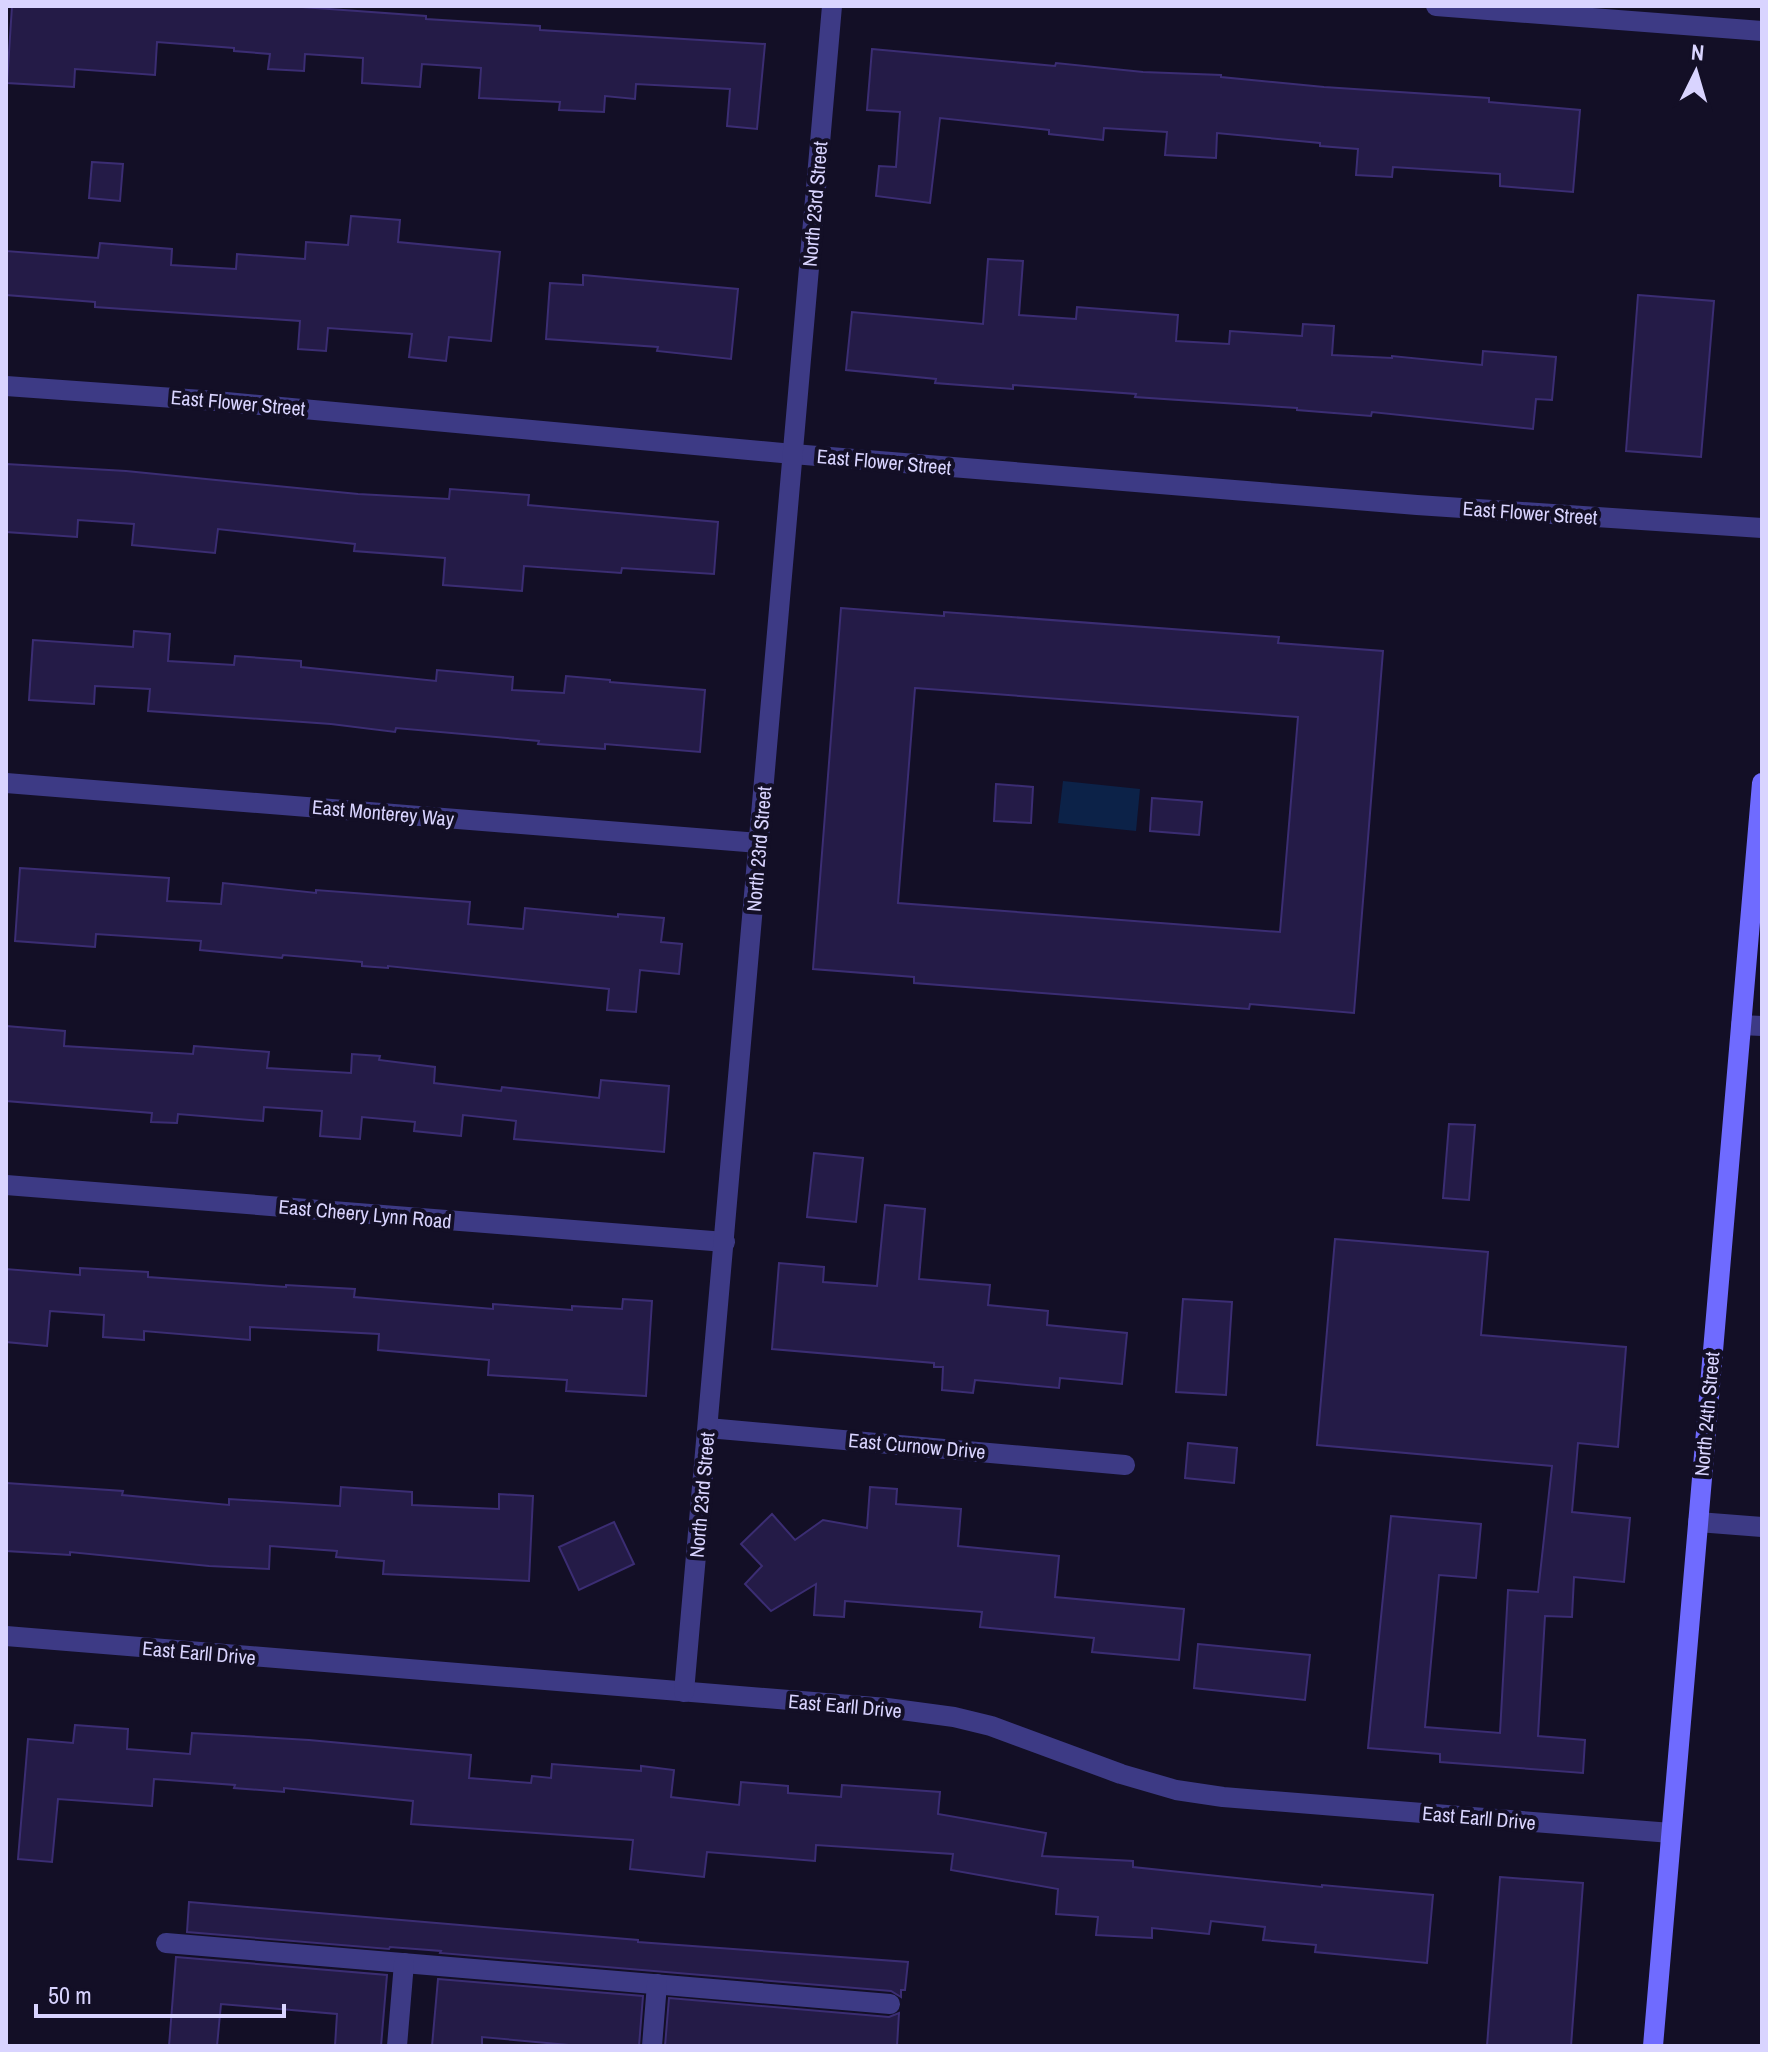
<svg xmlns="http://www.w3.org/2000/svg" width="1768" height="2052" font-family="'Archivo Narrow',sans-serif">
	<style>
		.water { fill: #0c2248 }
		.building { fill: #241b47; stroke: #3b2d73; stroke-width: 2; fill-rule: evenodd }
		.lines { fill: none; stroke-linecap: round; stroke-linejoin: round }
		.street { stroke: #3d3a85; stroke-width: 20 }
		.secondary { stroke: #6f6bff; stroke-width: 20 }
		.labels { text-anchor: middle; stroke-width: 8; stroke-linejoin: round; paint-order: stroke }
		.street-label { font-size: 20px; fill: #d9d4ff; stroke: #130f26 }
	</style>
	<rect width="100%" height="100%" fill="#130f26"/>
	<!-- water -->
	<path class="water" d="M1063,781L1140,789L1136,831L1058,823Z"/>
	<!-- building -->
	<g class="building">
		<path d="M12,6H288L426,16V19L540,26V30L765,44L757,129L727,126L730,89L636,84L635,99L605,96L604,112L559,110L560,102L479,98L481,68L422,64L420,87L362,83L363,58L305,54L304,71L268,69L270,54L234,51V48L157,42L155,75L75,69L74,87L7,83Z"/>
		<path d="M872,49L1055,66L1056,63L1143,72L1221,75V77L1324,87L1489,98V102L1580,110L1573,192L1500,186V174L1393,167L1392,177L1356,175L1358,149L1320,146V143L1217,133L1216,158L1165,155L1167,132L1104,128L1103,140L1049,134V130L940,118L930,203L876,196L879,166L896,167L900,112L867,110Z"/>
		<path d="M92,162L123,164L120,201L89,198Z"/>
		<path d="M351,216L400,220L398,242L500,252L491,341L449,337L446,361L409,357L412,334L328,328L326,351L298,349L300,321L95,307V302L6,295V251L98,258L100,243L172,249L171,265L236,269L237,254L305,259L306,242L348,245Z"/>
		<path d="M988,259L1023,261L1019,315L1076,319L1077,307L1178,315L1176,341L1229,344L1230,331L1302,336L1303,324L1334,326L1332,355L1392,358V356L1482,365L1483,351L1556,357L1552,400L1536,399L1533,429L1372,412L1371,416L1297,410V408L1135,397L1136,394L1013,385V389L935,383L936,379L846,370L852,312L983,324Z"/>
		<path d="M583,275L738,289L731,359L657,351L658,347L546,339L550,283L583,285Z"/>
		<path d="M1638,295L1714,301L1701,457L1626,451Z"/>
		<path d="M6,464L126,471L358,494L449,499L450,489L529,495L528,505L718,522L714,574L622,568L621,573L524,566L522,591L443,585L445,558L354,551L355,544L218,529L215,553L132,545L134,524L78,520L77,537L6,532Z"/>
		<path d="M841,608L944,616V612L1279,637L1278,643L1383,651L1354,1013L1250,1004L1249,1009L914,983V977L813,969ZM915,688L1298,717L1280,932L898,903Z"/>
		<path d="M134,631L170,634L168,661L234,665L235,656L301,661V667L436,681L437,670L513,677L512,690L564,693L566,676L610,680V682L705,690L700,752L605,744V749L538,744L539,741L396,728L395,732L331,724L148,711L150,689L95,686L94,704L29,700L33,640L133,647Z"/>
		<path d="M996,784L1033,787L1031,823L994,821Z"/>
		<path d="M1152,798L1202,802L1199,835L1150,831Z"/>
		<path d="M20,868L169,878L167,901L221,904L223,883L316,893V890L470,902L468,924L523,929L525,908L618,917V914L664,918L661,942L682,944L679,974L640,970L636,1012L607,1010L609,989L388,966V968L362,966V962L283,955L282,958L200,950L201,941L96,934L95,947L15,941Z"/>
		<path d="M6,1026L65,1031L64,1046L193,1054L194,1046L269,1052L267,1068L351,1073L352,1054L380,1056L379,1060L435,1067L434,1083L501,1091L502,1087L599,1098L601,1080L669,1086L664,1152L514,1139L516,1121L463,1115L461,1136L414,1131L415,1122L362,1117L360,1139L320,1136L322,1111L264,1107L263,1121L178,1114L177,1123L151,1122L152,1113L6,1101Z"/>
		<path d="M1449,1124L1475,1125L1469,1200L1443,1198Z"/>
		<path d="M814,1153L863,1158L856,1222L807,1217Z"/>
		<path d="M885,1205L925,1209L919,1279L990,1285L988,1305L1048,1311L1047,1325L1127,1333L1122,1384L1060,1378L1059,1388L975,1380L973,1393L942,1390L943,1367H934V1363L772,1349L779,1263L824,1267L823,1282L877,1286Z"/>
		<path d="M1335,1239L1488,1252L1481,1335L1626,1347L1618,1447L1578,1443L1572,1512L1630,1518L1624,1582L1574,1577L1572,1617L1545,1616L1538,1736L1585,1740L1583,1773L1440,1762V1754L1368,1748L1391,1516L1481,1524L1476,1578L1439,1575L1425,1727L1500,1733L1508,1590L1538,1592L1552,1466L1317,1445Z"/>
		<path d="M80,1268L148,1272V1277L286,1287V1285L355,1289L354,1297L493,1309V1304L572,1310V1306L622,1309L623,1299L652,1301L646,1396L566,1391L567,1380L488,1375L489,1360L378,1350L379,1334L250,1327V1340L144,1331V1340L103,1337L104,1315L50,1311L47,1346L6,1342V1269L80,1275Z"/>
		<path d="M1183,1299L1232,1302L1226,1395L1176,1392Z"/>
		<path d="M1188,1443L1237,1448L1234,1483L1185,1478Z"/>
		<path d="M6,1483L123,1491L122,1495L229,1505V1499L340,1506L341,1487L412,1492V1505L499,1509V1494L533,1496L529,1581L383,1574L384,1561L336,1557L337,1551L270,1546L269,1569L209,1566L70,1552V1555L6,1551Z"/>
		<path d="M870,1487L897,1489L896,1504L961,1509L958,1546L1059,1556L1055,1597L1184,1609L1179,1660L1092,1652L1094,1638L980,1627L982,1612L845,1601L844,1617L814,1615L816,1584L771,1611L745,1584L762,1566L741,1544L772,1514L795,1540L823,1520L867,1528Z"/>
		<path d="M614,1522L634,1564L579,1590L559,1547Z"/>
		<path d="M1198,1644L1310,1655L1305,1700L1194,1688Z"/>
		<path d="M75,1725L128,1729L127,1749L190,1754L192,1733L309,1740L471,1755L469,1778L531,1783L532,1776L551,1778L552,1764L641,1771V1766L674,1770L671,1797L739,1805L741,1782L788,1786V1793L841,1797L842,1785L940,1792L938,1814L1046,1833L1042,1856L1133,1861V1867L1322,1887V1885L1433,1895L1427,1963L1315,1952L1316,1945L1263,1940L1265,1927L1211,1921L1209,1934L1152,1928V1938L1096,1935L1098,1917L1056,1914L1058,1889L951,1870L953,1854L816,1845L815,1861L707,1852L704,1877L630,1869L633,1840L411,1824L413,1801L284,1788V1792L234,1788L235,1785L154,1779L152,1806L58,1799L52,1862L18,1859L28,1739L73,1743Z"/>
		<path d="M1500,1877L1583,1883L1571,2046H1487Z"/>
		<path d="M189,1902L638,1940V1942L908,1962L905,1990H901V1997L891,1991L440,1953L441,1951L390,1947L389,1949L187,1932Z"/>
		<path d="M176,1957L387,1975L381,2046H335L337,2014L221,2004L217,2046H169Z"/>
		<path d="M438,1979L643,1996L639,2046H580L482,2037V2046H432Z"/>
		<path d="M669,1998L889,2017L899,2013L897,2046H665Z"/>
	</g>
	<g class="lines">
		<!-- street -->
		<g class="street">
			<path d="M1436,6L1762,31"/>
			<path d="M6,386L216,401L793,454L1417,505L1762,528"/>
			<path d="M6,783L759,843"/>
			<path d="M1741,1025L1762,1026"/>
			<path d="M6,1185L725,1242"/>
			<path d="M708,1428L1125,1465"/>
			<path d="M1698,1522L1762,1527"/>
			<path d="M6,1636L887,1708L954,1717L991,1726L1121,1774L1176,1790L1223,1797L1671,1833"/>
			<path d="M684,1692L832,6"/>
			<path d="M166,1943L890,2004"/>
			<path d="M397,2046L404,1963"/>
			<path d="M652,2046L657,1984"/>
		</g>
		<!-- secondary -->
		<path class="secondary" d="M1653,2046L1762,783"/>
	</g>
	<g class="labels">
		<!-- street labels -->
		<g class="street-label">
			<text transform="translate(815 204) rotate(-85)" y="7">North 23rd Street</text>
			<text transform="translate(238 403) rotate(5)" y="7">East Flower Street</text>
			<text transform="translate(884 462) rotate(5)" y="7">East Flower Street</text>
			<text transform="translate(1530 513) rotate(4)" y="7">East Flower Street</text>
			<text transform="translate(383 813) rotate(5)" y="7">East Monterey Way</text>
			<text transform="translate(759 849) rotate(-85)" y="7">North 23rd Street</text>
			<text transform="translate(365 1214) rotate(5)" y="7">East Cheery Lynn Road</text>
			<text transform="translate(1707 1414) rotate(-85)" y="7">North 24th Street</text>
			<text transform="translate(917 1446) rotate(5)" y="7">East Curnow Drive</text>
			<text transform="translate(702 1495) rotate(-85)" y="7">North 23rd Street</text>
			<text transform="translate(199 1653) rotate(5)" y="7">East Earll Drive</text>
			<text transform="translate(845 1706) rotate(5)" y="7">East Earll Drive</text>
			<text transform="translate(1479 1818) rotate(5)" y="7">East Earll Drive</text>
		</g>
	</g>
	<!-- border -->
	<rect width="1768" height="2052" fill="none" stroke="#d9d4ff" stroke-width="16"/>
	<!-- north arrow -->
	<g transform="translate(1696 72) rotate(5)" stroke="#130f26" stroke-width="6" paint-order="stroke">
	<path d="M0-6L14 30L0 20L-14 30Z" fill="#d9d4ff"/>
	<text y="-12" font-size="22" font-weight="bold" text-anchor="middle" fill="#d9d4ff">N</text>
	</g>
	<!-- scale -->
	<path d="M36 2004v12h248v-12" fill="none" stroke="#d9d4ff" stroke-width="4"/>
	<text x="48" y="2004" font-size="24" fill="#d9d4ff" stroke="#130f26" stroke-width="6" paint-order="stroke">50 m</text>
</svg>
